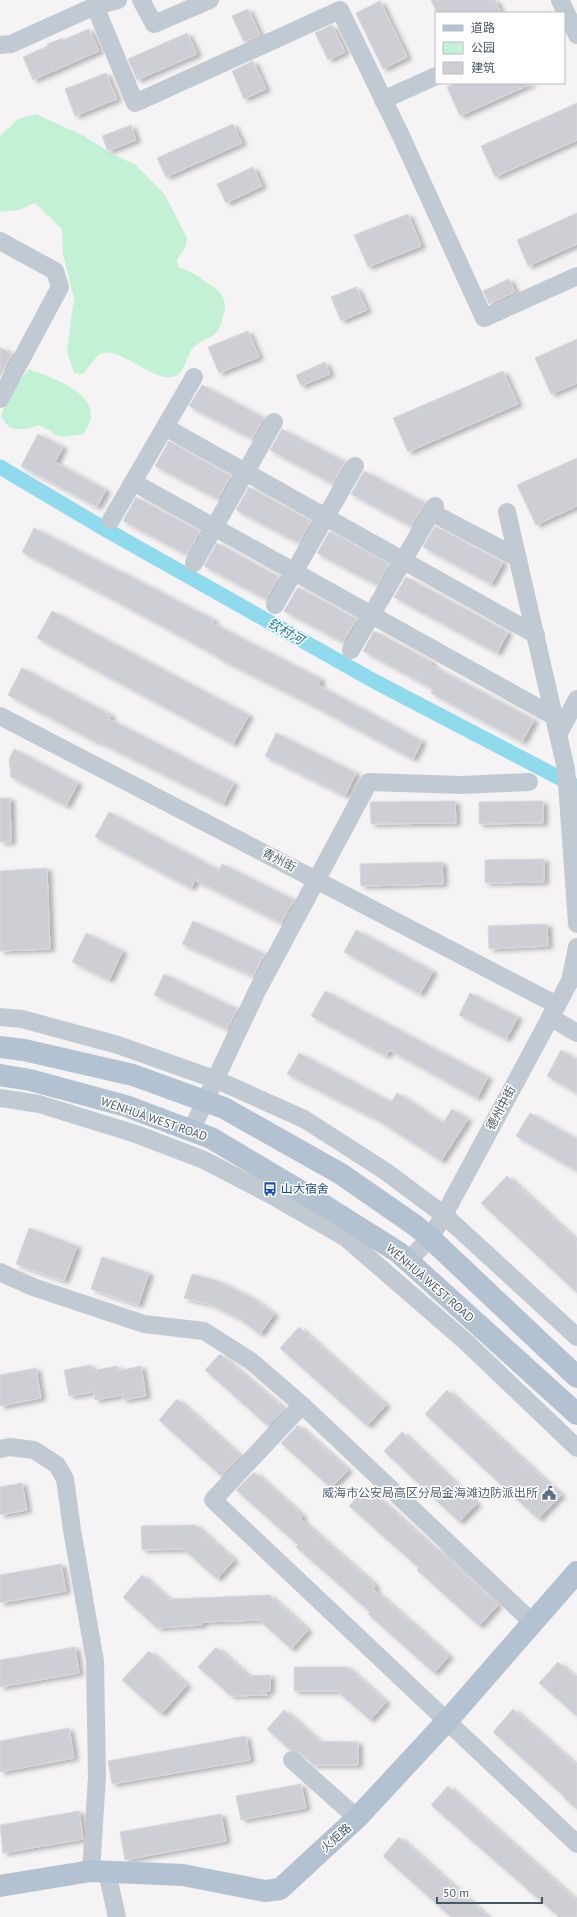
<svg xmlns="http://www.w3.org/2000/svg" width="577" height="1917" font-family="'PT Sans','Noto Sans SC',sans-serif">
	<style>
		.green { fill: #c3f1d5 }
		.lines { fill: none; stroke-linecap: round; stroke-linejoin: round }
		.canal { stroke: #90daee; stroke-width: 15 }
		.building { fill: #cdcfd5; stroke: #d7d9de; filter: url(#shadow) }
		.minor { stroke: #c1cad2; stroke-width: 18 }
		.major { stroke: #b3c2d1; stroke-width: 22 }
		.labels { text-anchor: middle; stroke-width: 3; stroke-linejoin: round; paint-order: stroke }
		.street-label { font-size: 12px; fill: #4a5661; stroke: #fff }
		.transit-label { font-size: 12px; fill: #164399; stroke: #fff; text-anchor: start }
		.service-label { font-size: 12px; fill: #4e5e75; stroke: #fff; text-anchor: end }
		.water-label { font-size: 13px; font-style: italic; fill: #0c7c9b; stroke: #fff }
	</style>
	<defs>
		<filter id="shadow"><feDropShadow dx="4.5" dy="2.5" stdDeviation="2" flood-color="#0004"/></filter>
	</defs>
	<rect width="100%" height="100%" fill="#f5f3f3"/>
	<!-- green -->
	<g class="green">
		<path d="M36,114L84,136L112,154L136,165L165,195L187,238L186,246L177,260L178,267C192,271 203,280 215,288C225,296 227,305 223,317C217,341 210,334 195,346C186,353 187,371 175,376C154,385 117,342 99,355C93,360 88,368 83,374L74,373L67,351L74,298L63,255L62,229L35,203L19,210L0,212V136L18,119Z"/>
		<path d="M29,369C49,377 93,390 91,417C90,423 86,429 84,434L62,437L54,435L51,431L39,425C32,428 16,432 10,427C6,425 4,420 1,417C5,398 18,384 29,369Z"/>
	</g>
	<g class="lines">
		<!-- canal -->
		<path class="canal" d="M0,467L103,528L374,681L577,787"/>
	</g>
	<!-- building -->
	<g class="building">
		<path d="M431,0H495L501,13H437Z"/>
		<path d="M380,1L407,57L383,69L356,13Z"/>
		<path d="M248,9L260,35L244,42L232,16Z"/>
		<path d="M332,25L345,52L328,60L315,33Z"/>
		<path d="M89,29L99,51L33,80L23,57L48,46L47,44L63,38V40Z"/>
		<path d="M187,33L197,54L137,80L128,59Z"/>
		<path d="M253,61L266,89L244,99L232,71Z"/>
		<path d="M106,73L117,99L75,116L65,89Z"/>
		<path d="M456,83H533L460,116L447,87Z"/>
		<path d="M577,103V140L495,177L481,146Z"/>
		<path d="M233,124L242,143L166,177L157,158Z"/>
		<path d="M131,125L136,140L108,151L102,136Z"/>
		<path d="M253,167L262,186L226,203L217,184Z"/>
		<path d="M577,213V244L528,266L517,240Z"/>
		<path d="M408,214L421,246L368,267L354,235Z"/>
		<path d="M509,279L515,292L489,304L483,291Z"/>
		<path d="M356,287L367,310L341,321L331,297Z"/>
		<path d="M248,331L259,357L219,373L208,347Z"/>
		<path d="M577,339V383L551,394L535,358Z"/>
		<path d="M0,347L12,354L0,377Z"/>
		<path d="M325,362L330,374L301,386L296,375Z"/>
		<path d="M503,371L518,404L408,452L393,418Z"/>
		<path d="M202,385L264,418L252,439L189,406Z"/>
		<path d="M282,429L345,462L333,484L270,450Z"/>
		<path d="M38,434L63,447L55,462L106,490L97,507L21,466Z"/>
		<path d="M169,441L231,476L218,499L155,466Z"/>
		<path d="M577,458V506L536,525L517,485Z"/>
		<path d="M364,471L425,503L411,526L351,494Z"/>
		<path d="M249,487L311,521L299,543L236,510Z"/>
		<path d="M136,497L200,531L187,555L123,521Z"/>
		<path d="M435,526L503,562L491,584L423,547Z"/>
		<path d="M34,528L120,572V571L214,620L212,623L321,679L318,685L422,741L413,759L308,703L216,657L217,656L107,596L22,552Z"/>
		<path d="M330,531L389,564L377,585L317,553Z"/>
		<path d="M217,543L279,577L266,599L204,566Z"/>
		<path d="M406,577L508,632L497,653L394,597Z"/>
		<path d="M298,587L357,619L343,642L284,611Z"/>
		<path d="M52,611L249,715L233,744L37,638Z"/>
		<path d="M374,631L432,662L431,665L534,720L522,742L431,693L433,689L363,651Z"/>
		<path d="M22,668L111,715L109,719L234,783L223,804L97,741L96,742L8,695Z"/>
		<path d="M276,733L356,773L345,796L265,756Z"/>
		<path d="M14,749L78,783L66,806L11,777L9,759Z"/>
		<path d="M0,798H10L11,842H0Z"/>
		<path d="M455,801L456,823L371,824L370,802Z"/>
		<path d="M543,801V823L479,824V802Z"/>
		<path d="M109,812L219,870L222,864L294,900L281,923L195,880L191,888L95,837Z"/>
		<path d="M544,859V882L485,883V860Z"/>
		<path d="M442,862L443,884L361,886L360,864Z"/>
		<path d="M47,868L50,949L0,951V871Z"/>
		<path d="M193,921L265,954L253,976L182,944Z"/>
		<path d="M547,924L548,946L489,949L488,926Z"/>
		<path d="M356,930L433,971L420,994L344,952Z"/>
		<path d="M86,933L123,951L109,980L72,962Z"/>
		<path d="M164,974L237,1009L227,1029L154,995Z"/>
		<path d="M325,991L488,1077L477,1098L389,1050L386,1056L311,1016Z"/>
		<path d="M470,993L518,1017L506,1039L459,1015Z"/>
		<path d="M561,1050L577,1060V1093L547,1076Z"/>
		<path d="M299,1053L391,1102L397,1093L443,1123L452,1109L468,1119L441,1161L370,1115L369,1116L287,1074Z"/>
		<path d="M530,1113L577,1139V1171L516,1136Z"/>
		<path d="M507,1176L577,1241V1293L481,1203Z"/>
		<path d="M29,1228L77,1246L64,1281L16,1264Z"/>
		<path d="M102,1257L149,1273L138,1305L91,1289Z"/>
		<path d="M192,1274L218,1281L251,1297L274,1314L260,1334L238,1318L210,1304L184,1298Z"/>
		<path d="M299,1327L386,1405L367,1426L280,1348Z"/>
		<path d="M220,1354L284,1409L268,1426L205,1370Z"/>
		<path d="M91,1365L92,1371L117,1366L118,1371L141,1366L146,1396L123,1400V1395L95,1400L94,1392L69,1396L64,1370Z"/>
		<path d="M36,1368L41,1398L0,1406V1375Z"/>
		<path d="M447,1390L561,1495L538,1519L425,1414Z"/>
		<path d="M177,1399L240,1456L221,1476L159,1420Z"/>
		<path d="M298,1425L348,1470L331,1488L281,1443Z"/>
		<path d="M402,1432L477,1504L459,1522L384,1451Z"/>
		<path d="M254,1472L303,1516L300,1519L376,1586L373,1589L449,1656L434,1673L368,1614L370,1612L296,1547L298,1545L236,1490Z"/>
		<path d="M22,1483L27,1510L0,1515V1487Z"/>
		<path d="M366,1487L435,1549L437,1548L498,1605L479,1626L417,1570L419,1568L349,1506Z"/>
		<path d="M195,1525L234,1560L217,1579L183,1549L142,1550L141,1526Z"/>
		<path d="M61,1564L66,1591L0,1603V1575Z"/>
		<path d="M142,1575L169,1599L269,1595L308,1630L291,1649L259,1620L202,1622V1625L157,1628L123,1597Z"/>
		<path d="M75,1647L79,1673L0,1687V1660Z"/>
		<path d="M216,1647L249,1676L270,1675V1691H262L268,1695L231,1696L198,1667Z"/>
		<path d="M149,1651L187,1685L161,1714L122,1680Z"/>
		<path d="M558,1662L577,1679V1716L539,1683Z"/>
		<path d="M294,1667H347L386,1702L370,1720L337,1691H294Z"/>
		<path d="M513,1709L577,1766V1809L564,1798L565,1797L493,1732Z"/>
		<path d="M284,1710L319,1741L358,1742V1765H313L299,1752L290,1750L267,1729Z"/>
		<path d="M69,1728L74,1758L0,1772V1741Z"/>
		<path d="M246,1736L250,1760L112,1784L108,1761Z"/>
		<path d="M301,1784L306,1808L241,1820L236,1796Z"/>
		<path d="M448,1786L577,1901V1917H559L431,1805Z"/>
		<path d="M79,1811L83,1839L3,1853L0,1825Z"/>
		<path d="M221,1814L226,1841L125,1860L120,1832Z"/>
		<path d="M399,1837L488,1917H451L383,1856Z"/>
	</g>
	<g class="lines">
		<!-- minor -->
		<g class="minor">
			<path d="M141,0L154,24L210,0"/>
			<path d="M560,0L577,35"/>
			<path d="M95,6L118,0"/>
			<path d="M0,45L11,44L95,6L135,103L340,10L402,138L484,318L577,276"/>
			<path d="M383,100L436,76"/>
			<path d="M0,241L55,271L60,287L0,399"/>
			<path d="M165,427L536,635"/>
			<path d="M133,482L555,717"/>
			<path d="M431,512L518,558"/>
			<path d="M507,512L566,769L577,924"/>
			<path d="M111,520L194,377"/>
			<path d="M194,563L274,422"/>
			<path d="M275,605L355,466"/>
			<path d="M351,650L435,506"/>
			<path d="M0,716L557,1005"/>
			<path d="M559,733L577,699"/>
			<path d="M0,1017L22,1019L118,1045L217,1080L304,1119L385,1171L444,1215L577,1337"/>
			<path d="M550,1017L577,1033"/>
			<path d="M0,1098L39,1104L136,1134L204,1160L271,1195L346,1238L466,1342L577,1448"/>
			<path d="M191,1131L257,991L369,782L462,785L529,782"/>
			<path d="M408,1261L430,1238L444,1215L570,981L577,947"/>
			<path d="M0,1272L33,1287L144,1324L204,1331L251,1361L302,1405L532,1622"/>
			<path d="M302,1405L213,1500L577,1844"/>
			<path d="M0,1449L10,1447L34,1450L57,1465L65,1479L72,1530L95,1661L97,1777L91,1871"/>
			<path d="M292,1760L357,1818"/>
			<path d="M107,1872L117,1917"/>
		</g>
		<!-- major -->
		<g class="major">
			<path d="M0,1047L24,1050L133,1075L224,1108L341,1174L416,1226L430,1238L577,1377"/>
			<path d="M0,1075L30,1080L126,1106L211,1138L317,1201L398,1252L577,1414"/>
			<path d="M0,1886L91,1871L183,1875L265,1891L280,1889L357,1818L447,1721L577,1572"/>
		</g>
	</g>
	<!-- icons -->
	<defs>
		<symbol id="bus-bare" viewBox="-9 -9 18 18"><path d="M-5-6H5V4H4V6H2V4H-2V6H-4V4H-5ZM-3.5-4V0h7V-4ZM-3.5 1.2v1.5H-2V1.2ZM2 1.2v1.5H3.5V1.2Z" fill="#1a4fb4" stroke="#fff" stroke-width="2.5" paint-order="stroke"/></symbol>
		<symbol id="civic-bare" viewBox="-9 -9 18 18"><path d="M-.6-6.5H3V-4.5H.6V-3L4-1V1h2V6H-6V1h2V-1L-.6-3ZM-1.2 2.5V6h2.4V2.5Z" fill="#5c6f8a" stroke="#fff" stroke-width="2.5" paint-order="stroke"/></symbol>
	</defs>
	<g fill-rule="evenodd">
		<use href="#bus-bare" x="260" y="1179" width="20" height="20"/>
		<use href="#civic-bare" x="539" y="1483" width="20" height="20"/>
	</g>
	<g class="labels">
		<!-- street labels -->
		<g class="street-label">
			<text transform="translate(279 860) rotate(27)" y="4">青州街</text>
			<text transform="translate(501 1108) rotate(-62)" y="4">德州中街</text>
			<text transform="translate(154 1119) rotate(19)" y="4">WÉNHUÀ WEST ROAD</text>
			<text transform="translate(430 1283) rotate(41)" y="4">WÉNHUÀ WEST ROAD</text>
			<text transform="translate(336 1838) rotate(-42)" y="4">火炬路</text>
		</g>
		<!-- transit labels -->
		<g class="transit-label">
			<text x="281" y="1193">山大宿舍</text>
		</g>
		<!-- service labels -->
		<g class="service-label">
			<text x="538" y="1497">威海市公安局高区分局金海滩边防派出所</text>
		</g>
		<!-- water labels -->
		<g class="water-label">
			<text transform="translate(286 631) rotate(30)" y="5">钦村河</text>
		</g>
	</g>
	<!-- legend -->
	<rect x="435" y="12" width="130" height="72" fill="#ffffff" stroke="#b7bbc0"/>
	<rect x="443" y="25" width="20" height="6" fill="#b3c2d1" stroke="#b7bbc0"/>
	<text x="471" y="32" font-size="12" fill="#4a5661">道路</text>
	<rect x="443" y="42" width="20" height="12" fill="#c3f1d5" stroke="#b7bbc0"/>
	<text x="471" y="52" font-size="12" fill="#4a5661">公园</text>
	<rect x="443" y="62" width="20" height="12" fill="#cdcfd5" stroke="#b7bbc0"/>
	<text x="471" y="72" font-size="12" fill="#4a5661">建筑</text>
	<!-- scale -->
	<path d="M437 1897v6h105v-6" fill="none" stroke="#4a5661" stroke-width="2"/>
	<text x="443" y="1897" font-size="12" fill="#4a5661" stroke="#ffffff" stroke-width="3" paint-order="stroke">50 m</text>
</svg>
